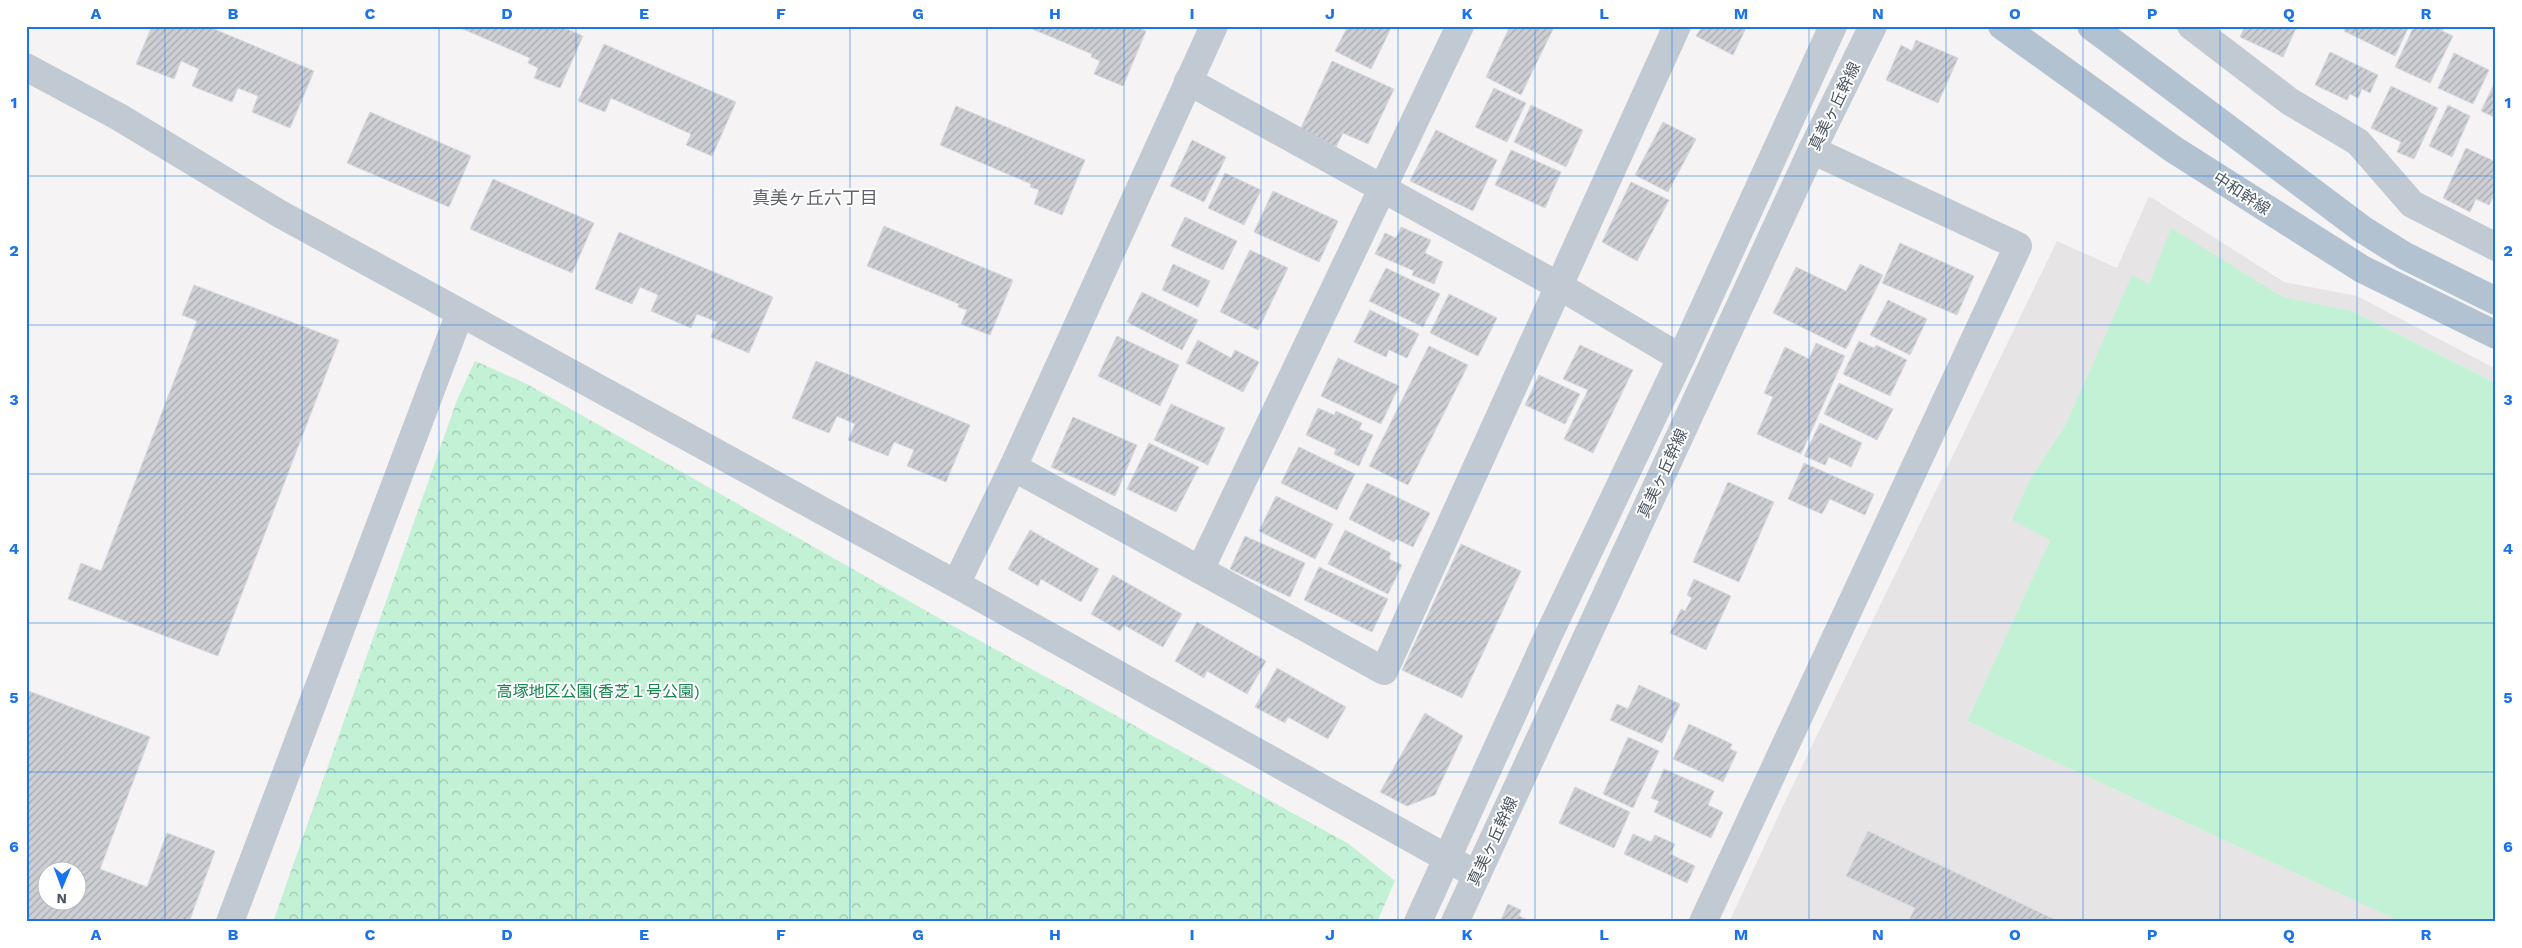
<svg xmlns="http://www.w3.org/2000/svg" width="2522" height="948" font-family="'Work Sans','Noto Sans JP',sans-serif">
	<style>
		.education { fill: #e6e4e5 }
		.park { fill: url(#park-crowns) }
		.pitch { fill: #c3f1d5 }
		.building { fill: url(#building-hatch); stroke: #d7d9de; fill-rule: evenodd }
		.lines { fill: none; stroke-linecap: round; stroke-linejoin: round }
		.minor { stroke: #c1cad2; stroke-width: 28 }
		.major { stroke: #b3c2d1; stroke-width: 28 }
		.grid { fill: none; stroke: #1a73e8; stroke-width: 1; stroke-opacity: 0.55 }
		.labels { text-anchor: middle; stroke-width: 4; stroke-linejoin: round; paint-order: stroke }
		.street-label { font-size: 16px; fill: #4a5661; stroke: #fff }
		.park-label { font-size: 16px; fill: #17864f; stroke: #fff }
		.neighbourhood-label { font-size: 18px; fill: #5f6368; stroke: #fff }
		.neatline { fill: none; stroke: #1a73e8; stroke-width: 2 }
		.grid-label { font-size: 16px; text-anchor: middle; font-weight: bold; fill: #1a73e8 }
	</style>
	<defs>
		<pattern id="park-crowns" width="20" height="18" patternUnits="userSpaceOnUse" patternTransform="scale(1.25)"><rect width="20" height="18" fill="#c3f1d5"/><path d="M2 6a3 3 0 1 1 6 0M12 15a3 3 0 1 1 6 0" fill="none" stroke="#a0c6b0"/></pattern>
		<pattern id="building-hatch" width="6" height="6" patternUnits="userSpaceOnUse" patternTransform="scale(1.25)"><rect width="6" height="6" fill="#cdcfd5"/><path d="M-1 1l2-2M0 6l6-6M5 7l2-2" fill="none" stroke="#a8abb0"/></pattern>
	</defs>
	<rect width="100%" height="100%" fill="#f5f3f3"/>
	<!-- education -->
	<path class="education" d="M2149,196L2284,282L2357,296L2496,369V383L2352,311L2283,297L2171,229L2149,284L2132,276L2066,424L2030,479L2013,520L2050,540L1967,721L2401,922H2060L1868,831L1847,876L1915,908L1908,922H1729L1790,791L2057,241L2117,268Z"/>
	<!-- park -->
	<path class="park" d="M475,361L525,383L937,617L1349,844L1395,881L1377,922H273L457,400Z"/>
	<!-- pitch -->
	<path class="pitch" d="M2171,228L2283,297L2352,311L2496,383V922H2401L1967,721L2050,540L2012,520L2030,479L2066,424L2132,275L2149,284Z"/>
	<!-- building -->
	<g class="building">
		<path d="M152,26H207L314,71L290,128L252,112L258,96L238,88L232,102L192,86L199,69L181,61L174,79L136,64Z"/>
		<path d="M456,26H560L583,36L560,88L534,78L538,68L528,63L530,58Z"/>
		<path d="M1025,26H1135L1146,31L1123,86L1094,74L1100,61L1091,57L1092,54Z"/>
		<path d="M1348,26H1392L1371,69L1335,51Z"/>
		<path d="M1510,26L1554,27L1521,95L1486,77Z"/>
		<path d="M1702,26H1747L1733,55L1696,36Z"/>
		<path d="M2245,26H2297L2283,57L2240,37Z"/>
		<path d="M2346,26H2409L2395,56L2344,31Z"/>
		<path d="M2414,26H2444L2442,31L2453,36L2430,83L2395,67Z"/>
		<path d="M1916,40L1958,58L1938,103L1886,80L1901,45L1912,51Z"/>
		<path d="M604,44L736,102L712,156L686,145L691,134L611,98L605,112L578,101Z"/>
		<path d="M2330,52L2378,75L2370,93L2362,89L2358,98L2350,94L2347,100L2315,85Z"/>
		<path d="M2454,53L2489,70L2473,104L2438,88Z"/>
		<path d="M1332,61L1394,89L1368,144L1343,133L1336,147L1300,130Z"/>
		<path d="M2496,80V118L2481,111Z"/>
		<path d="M2391,86L2438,108L2414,159L2397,152L2401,142L2371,128Z"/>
		<path d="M1494,88L1526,103L1507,142L1475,127Z"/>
		<path d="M1531,105L1583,130L1566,167L1514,142Z"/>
		<path d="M2448,105L2470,116L2452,157L2429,146Z"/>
		<path d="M956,106L1085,160L1062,215L1034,204L1039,190L1030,187L1031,184L940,145Z"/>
		<path d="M370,112L471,156L449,207L347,163Z"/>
		<path d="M1663,122L1696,139L1668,192L1635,175Z"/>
		<path d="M1436,130L1497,160L1473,211L1410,181Z"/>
		<path d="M1192,140L1226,157L1204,202L1170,186Z"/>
		<path d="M2466,148L2496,162V191L2489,205L2476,199L2470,212L2443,198Z"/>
		<path d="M1511,150L1561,172L1545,208L1495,185Z"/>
		<path d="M1225,173L1261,190L1244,225L1208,208Z"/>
		<path d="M493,179L594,223L572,273L470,229Z"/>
		<path d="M1631,182L1669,200L1637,261L1602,242Z"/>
		<path d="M1273,191L1338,221L1319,262L1254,232Z"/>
		<path d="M1185,217L1237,241L1223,270L1171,246Z"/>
		<path d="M884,226L1013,280L990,335L961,324L967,310L958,307L959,304L867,266Z"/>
		<path d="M1401,227L1431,240L1425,253L1443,262L1434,284L1412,275L1414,271L1375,254L1385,233L1396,238Z"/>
		<path d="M619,232L773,297L749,353L711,337L717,322L697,314L691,328L651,311L658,295L640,287L632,304L595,289Z"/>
		<path d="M1900,243L1974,276L1957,315L1882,283Z"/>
		<path d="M1250,250L1288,268L1258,330L1220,312Z"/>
		<path d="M1173,264L1210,281L1198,307L1162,290Z"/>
		<path d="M1860,264L1883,275L1846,349L1773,313L1796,267L1846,291Z"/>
		<path d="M1386,268L1440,294L1423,327L1369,301Z"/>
		<path d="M194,285L339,340L218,656L68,599L81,563L101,571L197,321L182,315Z"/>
		<path d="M1142,292L1198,320L1182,350L1127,322Z"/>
		<path d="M1449,294L1497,318L1478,356L1430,333Z"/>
		<path d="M1888,300L1927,319L1910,355L1870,335Z"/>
		<path d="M1370,310L1419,334L1407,358L1389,350L1386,357L1354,342Z"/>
		<path d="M1117,336L1179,365L1160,406L1098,376Z"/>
		<path d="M1198,340L1231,358L1235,350L1259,362L1243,392L1186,363Z"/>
		<path d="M1859,341L1874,348L1876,345L1907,360L1890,396L1843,374Z"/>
		<path d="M1816,343L1845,356L1801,454L1757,434L1773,397L1764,393L1785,347L1809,359Z"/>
		<path d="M1580,345L1633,370L1593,453L1564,439L1588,390L1563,379Z"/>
		<path d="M1429,346L1468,365L1408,485L1369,466Z"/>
		<path d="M1338,358L1399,386L1381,424L1321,396Z"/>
		<path d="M816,361L970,425L946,482L907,466L914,450L894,442L888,456L848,440L855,424L837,416L829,433L792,418Z"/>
		<path d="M1539,375L1580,394L1565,424L1525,405Z"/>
		<path d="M1839,383L1893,409L1877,440L1824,414Z"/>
		<path d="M1171,404L1225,428L1208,465L1154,440Z"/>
		<path d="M1318,408L1334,415L1336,411L1362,423L1359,429L1373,435L1359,466L1334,454L1336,449L1306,435Z"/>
		<path d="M1073,417L1137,445L1115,496L1051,467Z"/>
		<path d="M1820,423L1862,443L1851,467L1829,457L1825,465L1804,456Z"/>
		<path d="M1149,443L1199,467L1176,512L1127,489Z"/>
		<path d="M1299,447L1355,474L1337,510L1281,483Z"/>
		<path d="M1804,463L1874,494L1865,515L1830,499L1822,514L1788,499Z"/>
		<path d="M1728,482L1774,502L1739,582L1693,562Z"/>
		<path d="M1367,483L1430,513L1413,547L1396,539L1394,542L1349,519Z"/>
		<path d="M1276,496L1333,524L1315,559L1259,531Z"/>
		<path d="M1030,530L1099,569L1081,602L1041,579L1038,586L1008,569Z"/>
		<path d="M1345,530L1391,553L1389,559L1402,565L1388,594L1328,564Z"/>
		<path d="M1245,536L1305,563L1290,597L1230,569Z"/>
		<path d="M1461,544L1521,571L1462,698L1402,670Z"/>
		<path d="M1319,567L1388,599L1372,632L1304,600Z"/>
		<path d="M1113,575L1182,614L1163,647L1124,625L1120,631L1091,614Z"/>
		<path d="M1694,579L1731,596L1706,650L1670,633L1681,609L1685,611L1692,598L1687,595Z"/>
		<path d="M1197,622L1266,661L1247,694L1207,671L1204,678L1175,661Z"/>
		<path d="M1277,668L1346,707L1328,739L1288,717L1285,723L1255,707Z"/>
		<path d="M1639,685L1680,704L1662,743L1610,720L1617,704L1628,709Z"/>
		<path d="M26,690L150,737L100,869L147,887L167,833L215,851L189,922H26ZM48,870H78V900H48Z"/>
		<path d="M1425,713L1463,736L1435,795L1407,806L1380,792Z"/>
		<path d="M1689,724L1732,744L1730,749L1737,752L1723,782L1673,759Z"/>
		<path d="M1628,737L1659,751L1633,808L1603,794Z"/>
		<path d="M1664,769L1714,791L1708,805L1723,812L1711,838L1654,812L1659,801L1651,798Z"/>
		<path d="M1575,787L1630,812L1614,848L1559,823Z"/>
		<path d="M1868,831L2060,922H1908L1915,908L1846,876Z"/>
		<path d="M1633,834L1651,842L1655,835L1675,844L1670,854L1695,866L1687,883L1624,854Z"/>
		<path d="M1508,904L1521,910L1519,916L1532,922H1500Z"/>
	</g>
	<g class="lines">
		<!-- minor -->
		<g class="minor">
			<path d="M2191,26L2289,101L2358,142L2412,204L2496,247"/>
			<path d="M26,67L119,117L280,214L956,584L1477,875"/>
			<path d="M1188,81L1559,286L1681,358"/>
			<path d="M1013,467L1384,671L1677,26"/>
			<path d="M1200,570L1460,26"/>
			<path d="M956,584L1013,467L1214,26"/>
			<path d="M230,922L460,313"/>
			<path d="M1418,922L1550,632L1681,358L1833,26"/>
			<path d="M1455,922L1812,150L1873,26"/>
			<path d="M1703,922L2018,246L1812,150"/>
		</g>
		<!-- major -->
		<g class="major">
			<path d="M2002,26L2173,149L2362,269L2496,335"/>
			<path d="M2091,26L2362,229L2405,256L2496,301"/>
		</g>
	</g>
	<!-- grid -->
	<path class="grid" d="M165,26V922M302,26V922M439,26V922M576,26V922M713,26V922M850,26V922M987,26V922M1124,26V922M1261,26V922M1398,26V922M1535,26V922M1672,26V922M1809,26V922M1946,26V922M2083,26V922M2220,26V922M2357,26V922M26,176H2496M26,325H2496M26,474H2496M26,623H2496M26,772H2496"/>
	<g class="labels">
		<!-- street labels -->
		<g class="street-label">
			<text transform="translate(1834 106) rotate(-64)" y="6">真美ヶ丘幹線</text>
			<text transform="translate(2242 193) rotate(33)" y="6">中和幹線</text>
			<text transform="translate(1662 473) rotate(-65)" y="6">真美ヶ丘幹線</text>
			<text transform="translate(1492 841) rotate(-65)" y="6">真美ヶ丘幹線</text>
		</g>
		<!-- park labels -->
		<g class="park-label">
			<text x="598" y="697">高塚地区公園(香芝１号公園)</text>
		</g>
		<!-- neighbourhood labels -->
		<g class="neighbourhood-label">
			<text x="815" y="204">真美ヶ丘六丁目</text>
		</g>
	</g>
	<!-- border -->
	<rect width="2522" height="948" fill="none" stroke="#ffffff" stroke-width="55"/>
	<!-- north arrow -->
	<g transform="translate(62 886) rotate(181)"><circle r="24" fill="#ffffff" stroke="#b7bbc0"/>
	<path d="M0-4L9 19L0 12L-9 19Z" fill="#1a73e8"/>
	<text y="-8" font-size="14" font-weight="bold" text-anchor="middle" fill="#4a5661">N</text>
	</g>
	<rect x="28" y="28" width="2466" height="892" class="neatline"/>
	<g class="grid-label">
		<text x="96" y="19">A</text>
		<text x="233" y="19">B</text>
		<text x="370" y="19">C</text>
		<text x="507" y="19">D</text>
		<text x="644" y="19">E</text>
		<text x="781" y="19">F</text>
		<text x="918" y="19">G</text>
		<text x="1055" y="19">H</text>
		<text x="1192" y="19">I</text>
		<text x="1330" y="19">J</text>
		<text x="1467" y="19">K</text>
		<text x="1604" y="19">L</text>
		<text x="1741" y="19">M</text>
		<text x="1878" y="19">N</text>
		<text x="2015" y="19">O</text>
		<text x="2152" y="19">P</text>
		<text x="2289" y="19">Q</text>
		<text x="2426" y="19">R</text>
		<text x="14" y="108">1</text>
		<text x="2508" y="108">1</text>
		<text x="14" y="256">2</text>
		<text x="2508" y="256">2</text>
		<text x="14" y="405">3</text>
		<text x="2508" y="405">3</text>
		<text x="14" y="554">4</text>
		<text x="2508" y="554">4</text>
		<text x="14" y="703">5</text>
		<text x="2508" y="703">5</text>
		<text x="14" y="852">6</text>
		<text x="2508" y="852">6</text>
		<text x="96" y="940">A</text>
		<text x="233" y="940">B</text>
		<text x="370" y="940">C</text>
		<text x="507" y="940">D</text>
		<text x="644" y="940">E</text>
		<text x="781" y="940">F</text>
		<text x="918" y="940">G</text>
		<text x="1055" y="940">H</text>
		<text x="1192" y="940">I</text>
		<text x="1330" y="940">J</text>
		<text x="1467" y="940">K</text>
		<text x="1604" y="940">L</text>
		<text x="1741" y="940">M</text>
		<text x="1878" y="940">N</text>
		<text x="2015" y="940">O</text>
		<text x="2152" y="940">P</text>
		<text x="2289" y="940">Q</text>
		<text x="2426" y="940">R</text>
	</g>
</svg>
